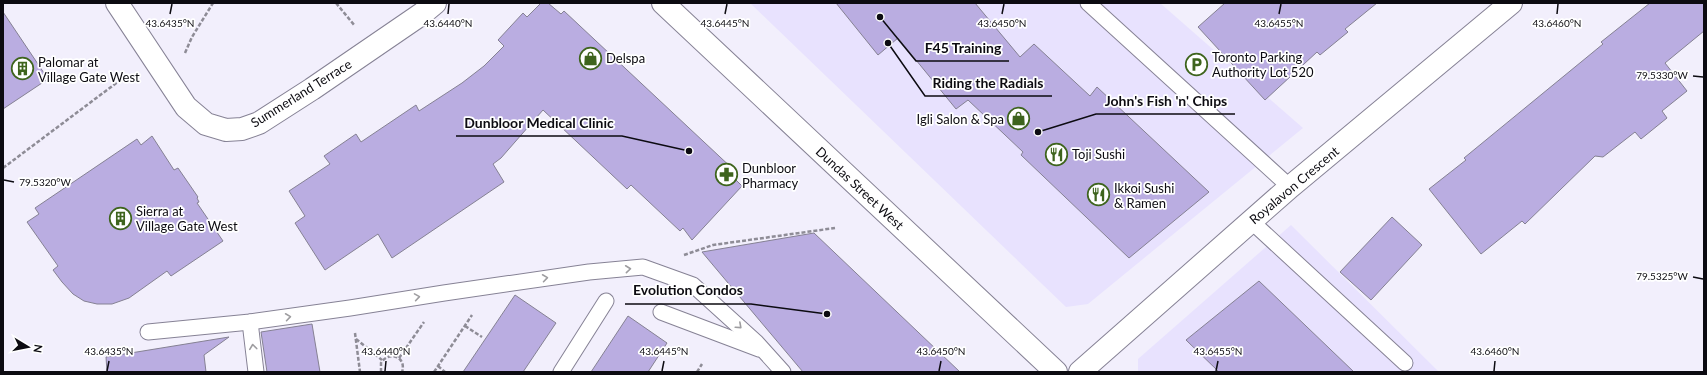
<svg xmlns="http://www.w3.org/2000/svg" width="1707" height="375" font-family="Lato,sans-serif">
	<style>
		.built { fill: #e8e2fe }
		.building { fill: #baade1; stroke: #858193 }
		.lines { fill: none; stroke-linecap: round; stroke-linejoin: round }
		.lane-casing { stroke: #868295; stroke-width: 17 }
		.street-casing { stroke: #868295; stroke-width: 24 }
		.secondary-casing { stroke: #868295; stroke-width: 24 }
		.path { stroke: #8e8c96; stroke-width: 2.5; stroke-dasharray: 4 2; stroke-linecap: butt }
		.lane { stroke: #fff; stroke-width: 15 }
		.street { stroke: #fff; stroke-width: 22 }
		.secondary { stroke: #fff; stroke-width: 22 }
		.oneway { stroke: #9e9da0 }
		.ticks { fill: none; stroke: #0c0b11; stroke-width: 1.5 }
		.labels { text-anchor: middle; stroke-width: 3.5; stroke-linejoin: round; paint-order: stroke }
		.poi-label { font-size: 13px; fill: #0c0b11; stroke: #fff; text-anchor: start }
		.street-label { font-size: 13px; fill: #0c0b11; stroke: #fff }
		.ticks-label { font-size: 10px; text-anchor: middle; fill: #0c0b11; stroke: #fff; stroke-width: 3.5; stroke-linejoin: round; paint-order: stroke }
		.leader { fill: none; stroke: #0c0b11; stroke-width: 1.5 }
		.callout-dot { fill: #0c0b11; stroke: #fff; stroke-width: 1.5 }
		.callout-label { font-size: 14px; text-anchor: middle; font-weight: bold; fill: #0c0b11; stroke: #fff; stroke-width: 3.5; stroke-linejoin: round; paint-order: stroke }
	</style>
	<rect width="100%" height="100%" fill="#f2effc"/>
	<!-- built -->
	<g class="built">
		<path d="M750,3H1160L1303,128L1088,304L1066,307Z"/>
		<path d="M1291,225L1439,372H1138V359Z"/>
	</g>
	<!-- building -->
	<g class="building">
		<path d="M541,3H548L561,14L564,11L735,171L731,175L742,186L692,240L683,228L680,231L631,185L627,189L543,110L501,158L493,164L504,182L392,258L378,234L325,270L295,223L305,216L289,191L330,164L324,156L356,134L361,142L416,105L419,111L462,83L484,66L504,46L498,40L523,13L527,17Z"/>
		<path d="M836,3H975L1020,57L1034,44L1090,96L1097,87L1209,192L1129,258L1021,155L1023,152L968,100L956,109L898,38L878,55Z"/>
		<path d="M1225,3H1377L1345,29L1348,32L1320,55L1317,52L1265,100L1198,27Z"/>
		<path d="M1650,3H1704V31L1665,63L1687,91L1662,111L1667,118L1641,139L1635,132L1603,157L1595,156L1525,224L1522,221L1481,254L1429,189L1466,160L1464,158L1603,44L1601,42Z"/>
		<path d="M3,12L48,79L3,109Z"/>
		<path d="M152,136L174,170L178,168L198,197L197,198L199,202L197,203L223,241L171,276L167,271L129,298L112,304H97L84,301L73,294L62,282L53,270L58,266L27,222L39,214L35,208L137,139L141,145Z"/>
		<path d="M1392,217L1422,245L1371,300L1340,272Z"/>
		<path d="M814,233L960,372H803L702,252Z"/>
		<path d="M1259,281L1354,372H1219L1186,340Z"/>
		<path d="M515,295L556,323L523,372H463Z"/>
		<path d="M628,316L667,343L648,372H591Z"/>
		<path d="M312,324L320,372H267L261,332Z"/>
		<path d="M229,337L204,355L206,372H107L106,357Z"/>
	</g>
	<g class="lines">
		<defs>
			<g id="lane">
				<path d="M1088,3L1290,187"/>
				<path d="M1251,221L1405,363"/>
				<path d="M661,312L759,349"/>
				<path d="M250,322L256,372"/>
				<path d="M148,332L250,322L350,308L444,293L589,272L643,267L693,285L756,342L783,372"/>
				<path d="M561,372L606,301"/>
			</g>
			<g id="street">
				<path d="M117,3L186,107L206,124L226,130L242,129L259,123L312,89L423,13L435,3"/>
				<path d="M1080,372L1290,187L1511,3"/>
			</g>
			<path id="secondary" d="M663,3L1056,372"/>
		</defs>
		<!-- lane casing -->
		<use href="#lane" class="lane-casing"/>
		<!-- street casing -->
		<use href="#street" class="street-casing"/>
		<!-- secondary casing -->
		<use href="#secondary" class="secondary-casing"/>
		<!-- path -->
		<g class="path">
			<path d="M336,3L355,26"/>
			<path d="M185,53L192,37L213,3"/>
			<path d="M3,168L127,75"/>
			<path d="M684,255L713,245L835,228"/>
			<path d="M465,326L482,337"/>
			<path d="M355,333L360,372"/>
			<path d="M356,339L382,360"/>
			<path d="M399,358L424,322"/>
			<path d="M438,366L445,372"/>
			<path d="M381,372V363C389,350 407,357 402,372"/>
			<path d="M434,372L472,315"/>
			<path d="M697,372L702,364"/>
		</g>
		<!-- lane -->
		<use href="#lane" class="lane"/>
		<!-- street -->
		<use href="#street" class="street"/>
		<!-- secondary -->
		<use href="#secondary" class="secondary"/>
	</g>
	<!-- one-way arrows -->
	<defs><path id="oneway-chevron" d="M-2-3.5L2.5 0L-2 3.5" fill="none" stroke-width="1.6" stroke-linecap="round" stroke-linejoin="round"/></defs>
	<g class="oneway">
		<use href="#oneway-chevron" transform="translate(628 269) rotate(-6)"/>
		<use href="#oneway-chevron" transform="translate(545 278) rotate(-8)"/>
		<use href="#oneway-chevron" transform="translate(417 297) rotate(-9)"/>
		<use href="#oneway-chevron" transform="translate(288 317) rotate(-8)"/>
		<use href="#oneway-chevron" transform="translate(739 326) rotate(42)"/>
		<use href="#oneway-chevron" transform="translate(253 347) rotate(-97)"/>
	</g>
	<!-- ticks -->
	<path class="ticks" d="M170,14L172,4M448,14L449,4M725,14L727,4M1002,14L1004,4M1279,14L1281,4M1557,14L1558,4M1693,76L1703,77M4,180L14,182M1693,277L1703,279M107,371L109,361M385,371L386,361M662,371L664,361M939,371L941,361M1216,371L1218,361M1494,371L1495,361"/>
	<!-- icons -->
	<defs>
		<symbol id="shop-ring" viewBox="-11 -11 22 22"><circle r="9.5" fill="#fff" stroke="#3e641d" stroke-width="1.5"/><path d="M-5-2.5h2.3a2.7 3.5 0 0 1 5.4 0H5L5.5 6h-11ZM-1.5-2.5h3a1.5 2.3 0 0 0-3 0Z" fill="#3e641d"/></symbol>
		<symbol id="parking-ring" viewBox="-11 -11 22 22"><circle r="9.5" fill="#fff" stroke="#3e641d" stroke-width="1.5"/><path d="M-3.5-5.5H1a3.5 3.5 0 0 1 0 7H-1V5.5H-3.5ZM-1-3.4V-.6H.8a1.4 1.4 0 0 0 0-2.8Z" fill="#3e641d"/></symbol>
		<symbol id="building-ring" viewBox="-11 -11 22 22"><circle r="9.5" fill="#fff" stroke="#3e641d" stroke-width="1.5"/><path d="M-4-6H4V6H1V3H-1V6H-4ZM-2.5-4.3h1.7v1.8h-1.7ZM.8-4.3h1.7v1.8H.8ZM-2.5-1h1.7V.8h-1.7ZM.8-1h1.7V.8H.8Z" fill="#3e641d"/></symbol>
		<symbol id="restaurant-ring" viewBox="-11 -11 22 22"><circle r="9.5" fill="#fff" stroke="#3e641d" stroke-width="1.5"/><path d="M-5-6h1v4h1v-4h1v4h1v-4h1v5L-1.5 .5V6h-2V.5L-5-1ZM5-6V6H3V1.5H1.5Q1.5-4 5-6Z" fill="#3e641d"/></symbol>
		<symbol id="pharmacy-ring" viewBox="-11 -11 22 22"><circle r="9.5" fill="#fff" stroke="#3e641d" stroke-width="1.5"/><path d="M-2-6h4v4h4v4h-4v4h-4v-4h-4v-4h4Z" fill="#3e641d"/></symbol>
	</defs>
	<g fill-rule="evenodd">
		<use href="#shop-ring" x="578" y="46" width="25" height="25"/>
		<use href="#parking-ring" x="1184" y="52" width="25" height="25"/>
		<use href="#building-ring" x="10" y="56" width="25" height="25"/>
		<use href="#shop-ring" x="1006" y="106" width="25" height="25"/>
		<use href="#restaurant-ring" x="1044" y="142" width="25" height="25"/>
		<use href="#pharmacy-ring" x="714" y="162" width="25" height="25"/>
		<use href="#restaurant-ring" x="1086" y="182" width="25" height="25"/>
		<use href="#building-ring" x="108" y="206" width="25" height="25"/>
	</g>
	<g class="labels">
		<!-- poi labels -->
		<g class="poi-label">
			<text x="1212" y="62">Toronto Parking<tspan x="1212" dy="15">Authority Lot 520</tspan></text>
			<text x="606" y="63">Delspa</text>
			<text x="38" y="67">Palomar at<tspan x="38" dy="15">Village Gate West</tspan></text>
			<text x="1004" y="124" text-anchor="end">Igli Salon &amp; Spa</text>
			<text x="1072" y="159">Toji Sushi</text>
			<text x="742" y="173">Dunbloor<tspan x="742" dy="15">Pharmacy</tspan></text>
			<text x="1114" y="193">Ikkoi Sushi<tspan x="1114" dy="15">&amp; Ramen</tspan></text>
			<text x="136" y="216">Sierra at<tspan x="136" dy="15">Village Gate West</tspan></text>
		</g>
		<!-- street labels -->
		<g class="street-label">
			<text transform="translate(301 93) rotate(-32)" y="5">Summerland Terrace</text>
			<text transform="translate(1294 185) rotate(-40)" y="5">Royalavon Crescent</text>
			<text transform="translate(860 188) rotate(43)" y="5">Dundas Street West</text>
		</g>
	</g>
	<g class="ticks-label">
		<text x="170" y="27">43.6435°N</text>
		<text x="448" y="27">43.6440°N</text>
		<text x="725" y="27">43.6445°N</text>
		<text x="1002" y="27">43.6450°N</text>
		<text x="1279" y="27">43.6455°N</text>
		<text x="1557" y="27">43.6460°N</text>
		<text x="1662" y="79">79.5330°W</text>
		<text x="45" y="186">79.5320°W</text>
		<text x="1662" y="280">79.5325°W</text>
		<text x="109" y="355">43.6435°N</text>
		<text x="386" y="355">43.6440°N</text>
		<text x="664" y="355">43.6445°N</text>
		<text x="941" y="355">43.6450°N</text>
		<text x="1218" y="355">43.6455°N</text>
		<text x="1495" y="355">43.6460°N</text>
	</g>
	<!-- callouts -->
	<path class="leader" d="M880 17L916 61H1009M888 43L925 96H1052M1038 132L1096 114H1235M689 151L622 136H456M827 314L751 304H625"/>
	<g class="callout-dot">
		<circle cx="880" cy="17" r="4"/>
		<circle cx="888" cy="43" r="4"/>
		<circle cx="1038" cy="132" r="4"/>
		<circle cx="689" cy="151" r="4"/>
		<circle cx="827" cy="314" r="4"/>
	</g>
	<g class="callout-label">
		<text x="963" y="53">F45 Training</text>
		<text x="988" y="88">Riding the Radials</text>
		<text x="1166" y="106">John's Fish 'n' Chips</text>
		<text x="539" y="128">Dunbloor Medical Clinic</text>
		<text x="688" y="295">Evolution Condos</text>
	</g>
	<!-- border -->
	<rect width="1707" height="375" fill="none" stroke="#0c0b11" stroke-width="8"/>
	<!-- north arrow -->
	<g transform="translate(28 347) rotate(100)" stroke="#ffffff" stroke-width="3" paint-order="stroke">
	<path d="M0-3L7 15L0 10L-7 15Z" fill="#0c0b11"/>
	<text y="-6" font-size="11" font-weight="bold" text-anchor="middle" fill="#0c0b11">N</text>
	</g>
</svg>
